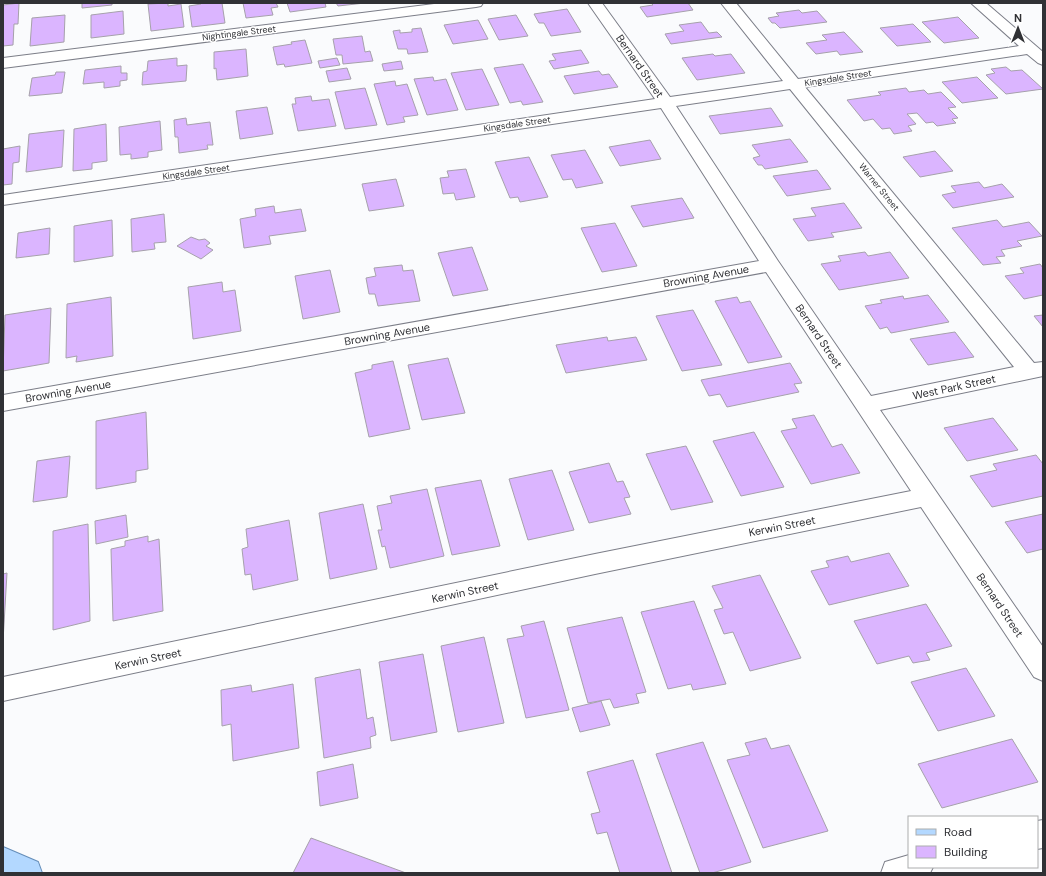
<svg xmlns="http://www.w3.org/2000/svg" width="1046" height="876" font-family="'DM Sans',sans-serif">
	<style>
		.building { fill: #dbb5ff; stroke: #a6a1ab }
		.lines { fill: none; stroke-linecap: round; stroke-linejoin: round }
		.minor-casing { stroke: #7c7e88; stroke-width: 2 }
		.major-casing { stroke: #648db8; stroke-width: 2 }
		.minor { fill: #fff; fill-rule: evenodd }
		.major { fill: #b3d8ff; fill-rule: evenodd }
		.labels { text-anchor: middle; stroke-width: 3; stroke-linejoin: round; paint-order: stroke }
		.far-street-label { font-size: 9px; fill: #303135; stroke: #fff }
		.street-label { font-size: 11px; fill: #303135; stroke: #fff }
	</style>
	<rect width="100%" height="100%" fill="#fafbfd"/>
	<!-- building -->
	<g class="building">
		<path d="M19,3L18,24H14L13,45L3,46V5Z"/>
		<path d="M82,3H112V5L82,8Z"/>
		<path d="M168,3V6L181,4L184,27L151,31L148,4Z"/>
		<path d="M200,3H222L225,23L192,27L189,6L201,4Z"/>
		<path d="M243,3H276L278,7L271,8L273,15L246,18Z"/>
		<path d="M287,3H325L326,7L290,12Z"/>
		<path d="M336,3H365L338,6Z"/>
		<path d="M651,3H688L693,10L647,17L640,7L653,5Z"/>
		<path d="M567,9L581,32L551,36L544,23H539L534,14Z"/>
		<path d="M799,10L802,13L817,11L827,22L780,28L775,23H772L768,18L779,16L776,13Z"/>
		<path d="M123,11L124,34L91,38V15Z"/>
		<path d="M65,15L64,42L30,46L32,18Z"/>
		<path d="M516,15L528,36L499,40L488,19Z"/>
		<path d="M958,17L979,38L944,43L922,22Z"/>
		<path d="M478,20L488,39L453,44L444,25Z"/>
		<path d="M701,22L709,33L717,32L722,37L671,44L665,34L684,31L679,25Z"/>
		<path d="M913,24L931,42L897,46L880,28Z"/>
		<path d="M421,28L428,52L408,54L407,49H398L393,31L400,30V33L412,32V29Z"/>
		<path d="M844,32L863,52L840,55L837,51L816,54L806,43L827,40L822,35Z"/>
		<path d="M362,36L365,52L370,51L373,61L343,64L342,55H336L333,39Z"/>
		<path d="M305,40L312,63L285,67L284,64L277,65L273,47L292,44L291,42Z"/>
		<path d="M246,49L248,76L217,80L216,68L214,69V52Z"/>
		<path d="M581,50L589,63L554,69L549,61L556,60L552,54Z"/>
		<path d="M713,54L715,56L731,54L745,73L697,80L682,58Z"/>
		<path d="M177,58V66L187,65L186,81L142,85L143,72L147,71L148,61Z"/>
		<path d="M337,58L340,65L320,68L318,61Z"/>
		<path d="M401,61L403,69L384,71L382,64Z"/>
		<path d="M523,64L543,102L523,105L521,101L510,103L494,68Z"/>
		<path d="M121,66V73H127V80L120,81V86L104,88V82L83,84L85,70Z"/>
		<path d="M1006,67L1011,71L1022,70L1043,89L1006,94L986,75L995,73L991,69Z"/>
		<path d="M347,68L351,79L329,82L326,71Z"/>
		<path d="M482,69L499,105L466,110L451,73Z"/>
		<path d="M599,71L602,75L609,74L618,87L574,94L564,76Z"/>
		<path d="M56,72H65L62,93L29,96L32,78L55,75Z"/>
		<path d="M433,77L434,81L446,79L458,110L427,115L414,79Z"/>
		<path d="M977,77L998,98L962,103L942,82Z"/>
		<path d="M395,81L396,86L407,84L418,115L403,117L405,122L387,125L374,84Z"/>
		<path d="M365,88L377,125L345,129L335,92Z"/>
		<path d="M906,88L909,92L924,90L928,94L941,92L956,107L948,108L958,118L952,119L956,123L937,126L933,122L926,123L917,113L907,114L916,124L908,126L912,131L894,134L890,128L882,129L873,119L864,121L847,100L881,95L878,92Z"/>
		<path d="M311,96L312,101L329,99L336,126L298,131L292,104H296L295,98Z"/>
		<path d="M267,107L273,134L240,139L236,111Z"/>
		<path d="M771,108L783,126L720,134L709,116Z"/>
		<path d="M186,118L187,125L210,122L213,145H207L208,149L179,153L178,137H175L174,120Z"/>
		<path d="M160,121L162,150L148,152V157L131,159V154L120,155L119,127Z"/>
		<path d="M106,124L107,161L92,163V169L73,171L74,129Z"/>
		<path d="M64,130L62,167L26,172L29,134Z"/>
		<path d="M790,139L808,162L765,169L762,165H758L753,158L760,156L752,145Z"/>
		<path d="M650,140L661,159L620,166L609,147Z"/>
		<path d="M20,146L19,162L13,163L12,184L3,185V149Z"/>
		<path d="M585,150L603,183L576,188L572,179L563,180L551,155Z"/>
		<path d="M935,151L953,171L920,177L903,157Z"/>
		<path d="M529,157L548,197L520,202L518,197L510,198L495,162Z"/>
		<path d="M466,169L475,197L456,200L454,193L443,194L440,178L449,177L447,171Z"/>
		<path d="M817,170L831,189L787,196L773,176Z"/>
		<path d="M396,179L404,206L369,211L362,184Z"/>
		<path d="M979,182L984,188L1002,184L1014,197L953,208L942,195L956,192L951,186Z"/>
		<path d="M682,198L694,218L643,227L631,206Z"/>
		<path d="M844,203L862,228L831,233L834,237L808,241L793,219L816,216L811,208Z"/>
		<path d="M274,206L275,213L301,209L306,231L269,236L271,244L244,248L240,219L256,216L255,209Z"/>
		<path d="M164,214L166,242L154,243L155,249L132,252L131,219Z"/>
		<path d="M112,220L113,256L74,262V226Z"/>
		<path d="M997,220L1003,227L1029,222L1042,236L1017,241L1022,246L1001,250L1005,256L996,257L1001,263L983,265L952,228Z"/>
		<path d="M615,223L637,266L602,272L581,228Z"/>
		<path d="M50,228L49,254L16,258L18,233Z"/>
		<path d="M191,237L199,240L205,239L210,243L206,246L213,250L201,259L177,246Z"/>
		<path d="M472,247L488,290L453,296L438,253Z"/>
		<path d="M865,252L868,256L890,252L909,278L839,290L821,264L841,261L838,256Z"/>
		<path d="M1040,264L1043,268V295L1024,299L1005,276L1024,273L1020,268Z"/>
		<path d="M402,265L403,271L413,270L420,301L378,306L375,294H369L366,278L376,276L374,268Z"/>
		<path d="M330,270L340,312L303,319L295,276Z"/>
		<path d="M222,282L223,292L235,290L241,331L193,339L188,287Z"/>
		<path d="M928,295L949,322L891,333L887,327L880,329L865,306L882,303L880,300L903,296L904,299Z"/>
		<path d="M111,297L113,356L76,362L77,356L66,358L67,304Z"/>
		<path d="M737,297L740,303L750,301L782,357L748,363L715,301Z"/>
		<path d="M51,308L49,363L3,371L5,315Z"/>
		<path d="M693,310L722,365L682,371L656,316Z"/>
		<path d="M1043,315V327L1034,316Z"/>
		<path d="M955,332L974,357L928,365L910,339Z"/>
		<path d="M607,337L608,341L636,337L647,360L566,373L556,345Z"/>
		<path d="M448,358L465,413L422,420L408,365Z"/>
		<path d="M393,361L410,429L369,437L355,373L372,369V365Z"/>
		<path d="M790,363L802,383L794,384L799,392L727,407L720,394L709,396L701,380Z"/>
		<path d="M146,412L148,469L136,471V482L96,489V421Z"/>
		<path d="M814,415L832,447L842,444L860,473L811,484L781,431L797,428L792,419Z"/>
		<path d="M993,418L1018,450L967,461L944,428Z"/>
		<path d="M754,432L784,487L741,496L713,441Z"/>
		<path d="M686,446L713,502L671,510L646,454Z"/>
		<path d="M1036,455L1043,464V496L992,507L970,476L997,470L993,464Z"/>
		<path d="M70,456L67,497L33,502L37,461Z"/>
		<path d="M609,463L617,482L623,481L630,497L624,498L631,514L589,523L569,472Z"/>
		<path d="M552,470L574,530L528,540L509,479Z"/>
		<path d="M481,480L500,546L452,555L435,488Z"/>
		<path d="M427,489L444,556L390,568L385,546L382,547L378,530H382L377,506L392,503L390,496Z"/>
		<path d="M363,504L377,569L330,579L319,513Z"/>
		<path d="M1043,514V549L1027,553L1005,522Z"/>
		<path d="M126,515L128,537L96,544L95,521Z"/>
		<path d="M289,520L298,580L253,590L251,574L245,575L242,549L248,547L246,529Z"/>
		<path d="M88,524L90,621L53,630V531Z"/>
		<path d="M148,536V542L159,539L163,611L113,621L111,549L125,546V541Z"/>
		<path d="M889,553L909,586L829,605L811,571L829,567L826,561L848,556L851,562Z"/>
		<path d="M7,573L3,641V574Z"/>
		<path d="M760,575L801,658L750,671L733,632L724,634L714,610L723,608L712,586Z"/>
		<path d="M694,601L726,684L693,690L691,684L668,689L641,612Z"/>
		<path d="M926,604L952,646L926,653L930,660L913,663L909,656L877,664L854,621Z"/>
		<path d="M622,617L646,692L636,694L639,703L614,708L610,699L588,703L567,628Z"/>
		<path d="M544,621L569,710L526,718L507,639L524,636L521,626Z"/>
		<path d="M484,637L504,723L458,732L441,646Z"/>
		<path d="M423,654L437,732L391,741L379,662Z"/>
		<path d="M966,668L995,716L938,731L911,682Z"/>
		<path d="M360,669L367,719L373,717L376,735L370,737L371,748L324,758L315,678Z"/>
		<path d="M293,684L299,748L233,761L231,724L222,726L221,690L251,685L252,692Z"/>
		<path d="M601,701L610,725L580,732L572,708Z"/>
		<path d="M766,738L771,749L789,745L828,831L763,848L727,760L750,755L745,743Z"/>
		<path d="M1012,739L1038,782L942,808L918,764Z"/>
		<path d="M703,742L751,862L712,873H700L656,754Z"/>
		<path d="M633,760L672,873H620L607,832L597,834L591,814L600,812L587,772Z"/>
		<path d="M353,764L358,798L320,806L317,772Z"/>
		<path d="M311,838L406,873H293Z"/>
	</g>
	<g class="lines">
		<defs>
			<g id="minor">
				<path d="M442,3H483L481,6L476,7L3,68V58Z"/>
				<path d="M588,3H602L670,97L783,81L721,3H736L798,79L1019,46L971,3H986L1043,52V65L1038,63L1027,54L805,87L1034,363L1043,362V376L880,410L1043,647V681L1034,677L921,507L595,574L3,701V677L595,554L911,491L766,272L3,411V395L759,261L661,108L3,205V195L655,99ZM790,89L1014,367L871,396L778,261L676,106Z"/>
				<path d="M1043,820V848L1037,849V821Z"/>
				<path d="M909,855V867H933L930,873H881L885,862Z"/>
			</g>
			<path id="major" d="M3,847L38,862L42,873H3Z"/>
		</defs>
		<!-- minor casing -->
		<use href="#minor" class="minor-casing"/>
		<!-- major casing -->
		<use href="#major" class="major-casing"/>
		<!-- minor -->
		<use href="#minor" class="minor"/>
		<!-- major -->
		<use href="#major" class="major"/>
	</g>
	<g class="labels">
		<!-- far-street labels -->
		<g class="far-street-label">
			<text transform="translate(239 33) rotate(-7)" y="3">Nightingale Street</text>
			<text transform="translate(838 78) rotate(-9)" y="3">Kingsdale Street</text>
			<text transform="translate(517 124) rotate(-8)" y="3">Kingsdale Street</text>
			<text transform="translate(196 172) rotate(-8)" y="3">Kingsdale Street</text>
			<text transform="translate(879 187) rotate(51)" y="3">Warner Street</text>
		</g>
		<!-- street labels -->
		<g class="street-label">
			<text transform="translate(640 66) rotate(55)" y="4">Bernard Street</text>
			<text transform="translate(706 276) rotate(-10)" y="4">Browning Avenue</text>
			<text transform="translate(387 334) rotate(-10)" y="4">Browning Avenue</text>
			<text transform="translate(819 336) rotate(56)" y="4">Bernard Street</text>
			<text transform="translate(954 387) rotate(-12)" y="4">West Park Street</text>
			<text transform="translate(68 391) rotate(-10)" y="4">Browning Avenue</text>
			<text transform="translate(782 526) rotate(-11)" y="4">Kerwin Street</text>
			<text transform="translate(465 592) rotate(-12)" y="4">Kerwin Street</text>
			<text transform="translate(1000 605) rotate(56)" y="4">Bernard Street</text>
			<text transform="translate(148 659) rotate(-12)" y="4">Kerwin Street</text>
		</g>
	</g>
	<!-- border -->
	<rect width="1046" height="876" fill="none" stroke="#303135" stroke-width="8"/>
	<!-- legend -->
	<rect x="908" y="816" width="130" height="52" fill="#ffffff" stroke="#acadae"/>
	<rect x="916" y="829" width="20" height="6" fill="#b3d8ff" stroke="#acadae"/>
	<text x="944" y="836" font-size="12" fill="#303135">Road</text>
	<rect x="916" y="846" width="20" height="12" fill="#dbb5ff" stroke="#acadae"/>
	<text x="944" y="856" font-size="12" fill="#303135">Building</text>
	<!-- north arrow -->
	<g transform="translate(1018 28)" stroke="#ffffff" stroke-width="3" paint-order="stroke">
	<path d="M0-3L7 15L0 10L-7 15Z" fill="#303135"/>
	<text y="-6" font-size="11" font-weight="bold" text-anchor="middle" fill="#303135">N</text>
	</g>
</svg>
